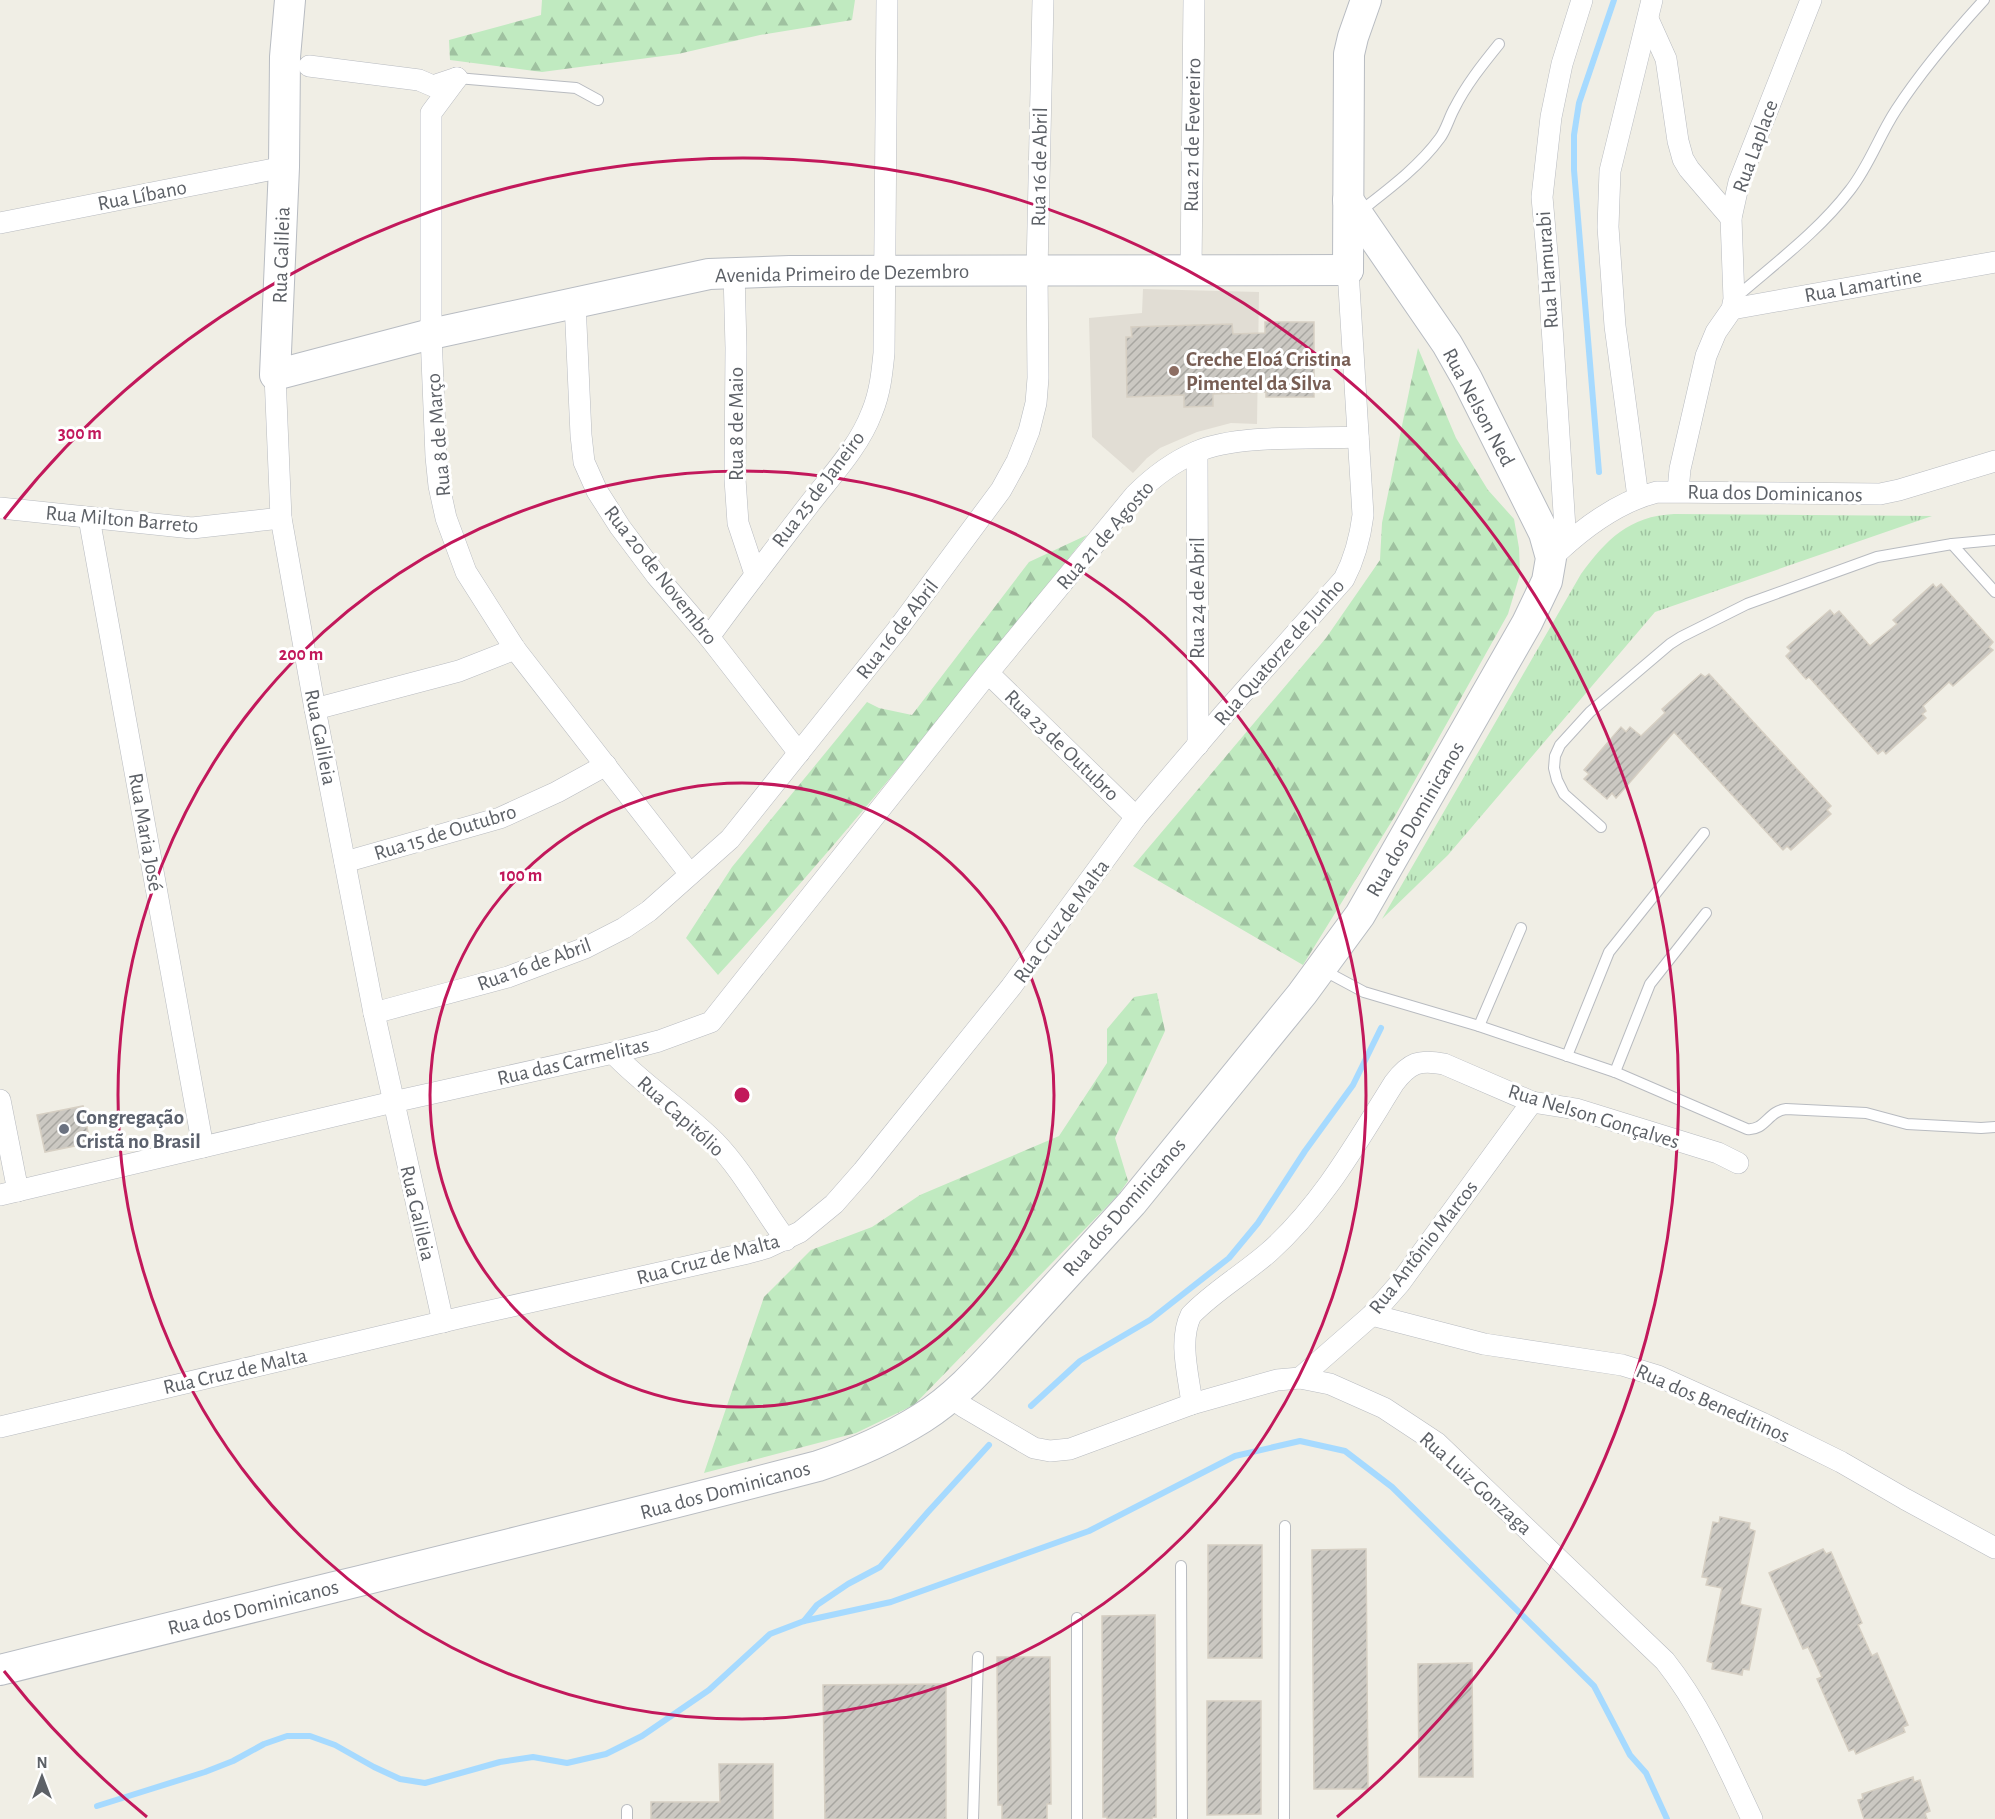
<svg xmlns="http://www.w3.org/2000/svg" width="1995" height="1819" font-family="'Alegreya Sans',sans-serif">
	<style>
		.education { fill: #e1ddd4 }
		.grass { fill: url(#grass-tufts) }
		.forest { fill: url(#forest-firs) }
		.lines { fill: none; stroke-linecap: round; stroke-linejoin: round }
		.stream { stroke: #a6daff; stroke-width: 6 }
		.building { fill: url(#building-hatch); stroke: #d6cfc3; stroke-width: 1.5 }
		.lane-casing { stroke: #b8bbc0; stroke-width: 12 }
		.street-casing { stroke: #b8bbc0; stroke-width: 22 }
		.secondary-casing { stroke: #b8bcc2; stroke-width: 32 }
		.lane { stroke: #fff; stroke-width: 10 }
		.street { stroke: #fff; stroke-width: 21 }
		.secondary { stroke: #fff; stroke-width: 30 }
		.ring { fill: none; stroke: #c2185b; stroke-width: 3 }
		.education-dot { fill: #8d6e63; stroke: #fff; stroke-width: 2 }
		.worship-dot { fill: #6b7280; stroke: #fff; stroke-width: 2 }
		.labels { text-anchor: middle; stroke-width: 6; stroke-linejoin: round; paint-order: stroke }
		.street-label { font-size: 21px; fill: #5d6167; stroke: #fff }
		.education-label { font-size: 21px; font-weight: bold; fill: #785e54; stroke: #fff; text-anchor: start }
		.worship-label { font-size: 21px; font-weight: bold; fill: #5b616d; stroke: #fff; text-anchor: start }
		.centre { fill: #c2185b; stroke: #fff; stroke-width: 3 }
		.ring-label { font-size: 18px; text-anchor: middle; font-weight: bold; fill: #c2185b; stroke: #fff; stroke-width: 6; stroke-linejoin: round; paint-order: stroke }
	</style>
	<defs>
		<pattern id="grass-tufts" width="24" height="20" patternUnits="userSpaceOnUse" patternTransform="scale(1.5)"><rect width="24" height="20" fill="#c0eac0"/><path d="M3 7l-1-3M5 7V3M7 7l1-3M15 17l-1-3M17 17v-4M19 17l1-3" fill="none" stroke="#9fc1a0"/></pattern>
		<pattern id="forest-firs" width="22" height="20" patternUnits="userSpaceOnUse" patternTransform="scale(1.5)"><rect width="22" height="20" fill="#c0eac0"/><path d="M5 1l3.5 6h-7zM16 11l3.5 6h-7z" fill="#9fc1a0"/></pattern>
		<pattern id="building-hatch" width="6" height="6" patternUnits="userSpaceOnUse" patternTransform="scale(1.5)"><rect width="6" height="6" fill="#cbc8c2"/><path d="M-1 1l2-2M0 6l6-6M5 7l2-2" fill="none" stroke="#a8a6a1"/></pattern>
	</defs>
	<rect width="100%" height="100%" fill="#f0eee5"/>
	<!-- education -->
	<path class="education" d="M1143,289L1259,292L1257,424L1231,423L1197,432L1160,448L1147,458L1133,473L1092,437L1089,318L1142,313Z"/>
	<!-- grass -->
	<path class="grass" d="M1674,514L1932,516L1655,612L1448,855L1382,919L1581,574C1606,540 1629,516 1674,514Z"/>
	<!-- forest -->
	<g class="forest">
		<path d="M542,0H855L852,20L760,35L678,54L542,72L450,60L449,40L541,15Z"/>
		<path d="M1418,348L1456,438L1488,490L1514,519L1519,548L1520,574L1508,614L1395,816L1303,965L1133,866L1326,638L1380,560L1382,523Z"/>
		<path d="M1087,535C968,685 848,834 718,975L686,938L732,867L867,702L879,708L912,715L1029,562Z"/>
		<path d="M1157,993L1165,1031L1115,1138L1128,1181L1118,1195L914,1405L856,1433L704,1473L764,1297L811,1250L872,1227L920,1195L1059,1136L1107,1063V1029L1134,997Z"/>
	</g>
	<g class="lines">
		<!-- stream -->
		<g class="stream">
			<path d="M1599,472L1574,170V135L1579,103L1614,0"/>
			<path d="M1031,1406L1080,1361L1150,1320L1229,1258L1258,1223L1305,1151L1353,1085L1381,1028"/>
			<path d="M804,1621L817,1605L848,1584L880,1567L928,1512L989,1445"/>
			<path d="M97,1806L205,1772L233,1761L264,1744L287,1736H310L335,1745L374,1767L400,1779L425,1783L500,1762L533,1757L567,1763L606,1754L642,1736L709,1690L770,1634L804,1621L891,1602L1089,1531L1235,1456L1300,1441L1345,1451L1392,1487L1594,1686L1630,1755L1646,1773L1667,1819"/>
		</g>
	</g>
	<!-- building -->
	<g class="building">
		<path d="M1265,322H1314V397H1266V392L1213,394V406L1184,407V395L1127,397L1126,337H1132L1131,327L1232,324L1233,334L1265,333Z"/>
		<path d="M1933,584L1936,588L1941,584L1993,642L1989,647L1993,650L1953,686L1949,682L1923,706L1926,711L1922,714L1926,718L1886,754L1883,750L1878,754L1809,677L1806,679L1786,656L1791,651L1787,647L1830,610L1834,615L1839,611L1870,646L1897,624L1893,620Z"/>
		<path d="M1701,674L1705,677L1709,674L1831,806L1827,810L1831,814L1791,850L1787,846L1783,850L1674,732L1616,798L1612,793L1607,799L1584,779L1589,774L1584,770L1621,727L1626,732L1630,727L1641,736L1665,713L1662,709Z"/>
		<path d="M83,1106L90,1143L45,1152L37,1115Z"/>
		<path d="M1720,1517L1750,1523L1749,1529L1755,1531L1740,1604L1761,1609L1749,1670L1743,1669L1742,1675L1712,1669L1713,1663L1707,1661L1722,1588L1706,1585L1708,1578L1702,1577L1713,1522L1719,1523Z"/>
		<rect x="1208" y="1545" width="54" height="113"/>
		<path d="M1366,1549L1368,1789H1314L1312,1550Z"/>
		<path d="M1823,1549L1826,1554L1831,1552L1862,1623L1858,1625L1872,1656L1877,1653L1908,1725L1903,1727L1905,1732L1856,1754L1854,1749L1849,1751L1817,1679L1822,1677L1808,1647L1803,1649L1769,1573Z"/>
		<path d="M1155,1615L1156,1817H1152V1819H1107V1817H1103L1102,1616Z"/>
		<path d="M997,1657H1050L1051,1804H1047V1819H1002V1805H998Z"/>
		<path d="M1472,1663L1473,1777H1419L1418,1664Z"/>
		<path d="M946,1684V1819H825L823,1685Z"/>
		<path d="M1207,1701H1261V1814L1207,1815Z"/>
		<path d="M719,1764H773V1819H651V1802H720Z"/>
		<path d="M1913,1777L1914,1782L1920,1780L1930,1811L1925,1813L1927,1819H1864L1858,1800L1863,1799L1862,1794Z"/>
	</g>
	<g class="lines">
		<defs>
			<g id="lane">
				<path d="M457,78L576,88L598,100"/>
				<path d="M1358,213C1386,191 1418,168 1440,138C1446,130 1449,118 1454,109C1466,85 1482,65 1499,44"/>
				<path d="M1734,299C1774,264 1818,232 1850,190C1869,166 1879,136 1896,110C1922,70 1952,35 1984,0"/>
				<path d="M1952,544L1995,592"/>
				<path d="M1601,827L1564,794L1557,780L1554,768L1555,756L1560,745L1590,712L1670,644L1681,637L1747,604L1877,557L1952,544L1995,540"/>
				<path d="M1323,970L1364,992L1479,1026L1615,1072L1747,1129C1765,1131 1768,1111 1786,1109L1866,1113L1907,1124L1981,1128L1995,1127"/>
				<path d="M1479,1026L1521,928"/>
				<path d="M1567,1056L1609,952L1704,833"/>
				<path d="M1615,1072L1650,984L1706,913"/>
				<path d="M1181,1566L1182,1819"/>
				<path d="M1077,1618V1819"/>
				<path d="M627,1819V1810"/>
				<path d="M973,1819L978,1657"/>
				<path d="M1284,1819L1285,1526"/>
			</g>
			<g id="street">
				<path d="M1648,19L1666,59L1678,141L1683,159L1689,169L1731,218"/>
				<path d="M309,66L419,80L433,86L457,78"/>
				<path d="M457,78L431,113V334L436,457L439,486L446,518L466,572L515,649L690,874"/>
				<path d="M0,223L284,167"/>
				<path d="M1191,270L1194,0"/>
				<path d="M734,272L736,348L735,479L738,523L755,574"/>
				<path d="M575,302L581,435L584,462L597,491L620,527L656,575L709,637L799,753"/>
				<path d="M1732,309L1995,262"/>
				<path d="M275,375L281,518L315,709L374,1013L443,1322"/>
				<path d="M1197,452L1198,745"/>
				<path d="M1678,491L1680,469L1706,356L1716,332L1732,309L1734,299L1731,218L1739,182L1811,0"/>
				<path d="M1638,497L1615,326L1608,227L1610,171L1652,0"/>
				<path d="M0,508L192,528L281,518"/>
				<path d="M89,518L203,1147"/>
				<path d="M1566,544L1548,264L1542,197L1551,117L1562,64L1582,0"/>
				<path d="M1559,551C1586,526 1621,501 1657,492L1880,494L1899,490L1995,461"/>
				<path d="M709,637C741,593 775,549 808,506C831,476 859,447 872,412C880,393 882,373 884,353L887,0"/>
				<path d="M988,673L1136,817"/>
				<path d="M315,709L459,671L515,649"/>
				<path d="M345,862L500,818L557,792L606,765"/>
				<path d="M374,1013L508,977L585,948L624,928L649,911L730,839L897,630L1001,490L1017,461L1029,431L1036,403L1038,378L1037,271L1043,0"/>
				<path d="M613,1053C644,1086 683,1110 715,1142C743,1171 762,1208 786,1240"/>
				<path d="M0,1100L18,1191"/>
				<path d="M0,1195L393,1102L613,1053L659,1041L711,1022L988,673L1135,495C1153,477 1173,462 1196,452C1237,434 1312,439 1358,437"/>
				<path d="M1372,1315L1484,1344L1622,1365L1658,1376L1762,1423L1841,1462L1905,1499L1995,1548"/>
				<path d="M1300,1378L1372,1315L1400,1283L1532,1102"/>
				<path d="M950,1397L964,1407L1034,1448L1050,1451L1070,1449L1192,1404L1277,1380L1300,1378L1330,1384L1384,1408L1437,1443L1665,1661C1703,1709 1726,1764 1752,1819"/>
				<path d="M1192,1404C1189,1377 1178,1341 1191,1315C1214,1291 1244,1274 1269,1252C1322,1205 1357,1142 1394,1083C1409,1063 1419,1059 1444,1064L1532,1102L1576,1109L1718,1153L1738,1163"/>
				<path d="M0,1427L463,1317L748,1253L766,1248L800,1232L834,1204L863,1171L1011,987L1136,817L1223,715L1344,579C1355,558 1360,539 1363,515L1348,270"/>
			</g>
			<g id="secondary">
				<path d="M290,0L285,57L284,167L275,375L431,334L709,274L790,271L1348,270"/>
				<path d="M1348,270L1349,54L1353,37L1366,0"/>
				<path d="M0,1670C273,1601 546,1537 818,1466C854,1454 890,1438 922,1418C959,1395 988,1360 1018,1328C1056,1286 1094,1245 1132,1203L1302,994L1360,915L1527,623L1547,581L1551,558L1544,533L1467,379L1447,344L1348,200"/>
			</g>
		</defs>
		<!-- lane casing -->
		<use href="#lane" class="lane-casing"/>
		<!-- street casing -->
		<use href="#street" class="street-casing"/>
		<!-- secondary casing -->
		<use href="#secondary" class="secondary-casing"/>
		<!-- lane -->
		<use href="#lane" class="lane"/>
		<!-- street -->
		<use href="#street" class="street"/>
		<!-- secondary -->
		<use href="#secondary" class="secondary"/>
	</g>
	<!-- distance rings -->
	<g class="ring">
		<circle cx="742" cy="1095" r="312"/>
		<circle cx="742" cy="1095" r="624"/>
		<path d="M147 1817A936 936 0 0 1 4 1671M4 519A936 936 0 1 1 1337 1817"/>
	</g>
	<!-- markers -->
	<circle class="education-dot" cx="1174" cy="371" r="6"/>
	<circle class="worship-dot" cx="64" cy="1129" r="6"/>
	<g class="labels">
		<!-- street labels -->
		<g class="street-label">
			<text transform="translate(1192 135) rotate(-89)" y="7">Rua 21 de Fevereiro</text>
			<text transform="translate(1755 146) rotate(-70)" y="7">Rua Laplace</text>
			<text transform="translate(1039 167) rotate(-89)" y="7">Rua 16 de Abril</text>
			<text transform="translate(142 195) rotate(-11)" y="7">Rua Líbano</text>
			<text transform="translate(281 255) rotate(-88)" y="7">Rua Galileia</text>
			<text transform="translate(1547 270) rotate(-94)" y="7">Rua Hamurabi</text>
			<text transform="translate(842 273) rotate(-1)" y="7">Avenida Primeiro de Dezembro</text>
			<text transform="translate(1863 285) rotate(-10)" y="7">Rua Lamartine</text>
			<text transform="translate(1479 407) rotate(62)" y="7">Rua Nelson Ned</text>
			<text transform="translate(736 424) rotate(-90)" y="7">Rua 8 de Maio</text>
			<text transform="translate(438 435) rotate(-95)" y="7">Rua 8 de Março</text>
			<text transform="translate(818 489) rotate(-53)" y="7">Rua 25 de Janeiro</text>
			<text transform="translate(1775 493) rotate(1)" y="7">Rua dos Dominicanos</text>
			<text transform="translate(122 519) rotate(5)" y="7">Rua Milton Barreto</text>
			<text transform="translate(1105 535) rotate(-49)" y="7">Rua 21 de Agosto</text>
			<text transform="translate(661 575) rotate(52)" y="7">Rua 20 de Novembro</text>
			<text transform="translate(1197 598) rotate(-90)" y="7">Rua 24 de Abril</text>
			<text transform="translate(897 629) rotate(-52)" y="7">Rua 16 de Abril</text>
			<text transform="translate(1279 652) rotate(-49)" y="7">Rua Quatorze de Junho</text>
			<text transform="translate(321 737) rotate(79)" y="7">Rua Galileia</text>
			<text transform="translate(1062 745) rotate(44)" y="7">Rua 23 de Outubro</text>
			<text transform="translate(1415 819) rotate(-60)" y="7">Rua dos Dominicanos</text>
			<text transform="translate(146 832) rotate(80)" y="7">Rua Maria José</text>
			<text transform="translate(445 832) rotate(-17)" y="7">Rua 15 de Outubro</text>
			<text transform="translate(1061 921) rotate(-54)" y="7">Rua Cruz de Malta</text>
			<text transform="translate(534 964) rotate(-20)" y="7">Rua 16 de Abril</text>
			<text transform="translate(573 1061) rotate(-13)" y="7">Rua das Carmelitas</text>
			<text transform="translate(681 1116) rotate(42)" y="7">Rua Capitólio</text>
			<text transform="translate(1594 1116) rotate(17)" y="7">Rua Nelson Gonçalves</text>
			<text transform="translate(1124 1207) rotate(-49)" y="7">Rua dos Dominicanos</text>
			<text transform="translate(418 1213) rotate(77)" y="7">Rua Galileia</text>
			<text transform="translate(1423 1247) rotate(-52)" y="7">Rua Antônio Marcos</text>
			<text transform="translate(708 1259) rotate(-15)" y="7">Rua Cruz de Malta</text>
			<text transform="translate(235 1371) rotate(-13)" y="7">Rua Cruz de Malta</text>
			<text transform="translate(1713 1403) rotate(24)" y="7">Rua dos Beneditinos</text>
			<text transform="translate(1476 1483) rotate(42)" y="7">Rua Luiz Gonzaga</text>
			<text transform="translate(725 1490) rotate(-15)" y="7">Rua dos Dominicanos</text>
			<text transform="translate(253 1607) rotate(-14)" y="7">Rua dos Dominicanos</text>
		</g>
		<!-- education labels -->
		<g class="education-label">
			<text x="1186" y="366">Creche Eloá Cristina<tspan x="1186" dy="24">Pimentel da Silva</tspan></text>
		</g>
		<!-- worship labels -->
		<g class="worship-label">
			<text x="76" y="1124">Congregação<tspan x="76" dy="24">Cristã no Brasil</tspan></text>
		</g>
	</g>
	<circle cx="742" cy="1095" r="9" class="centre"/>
	<g class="ring-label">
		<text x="80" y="439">300 m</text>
		<text x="301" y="660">200 m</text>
		<text x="521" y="881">100 m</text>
	</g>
	<!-- north arrow -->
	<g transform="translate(42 1777)" stroke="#ffffff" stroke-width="4.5" paint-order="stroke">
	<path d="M0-4.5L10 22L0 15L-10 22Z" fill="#5d6167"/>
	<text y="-9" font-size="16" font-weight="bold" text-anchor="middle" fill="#5d6167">N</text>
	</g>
</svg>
